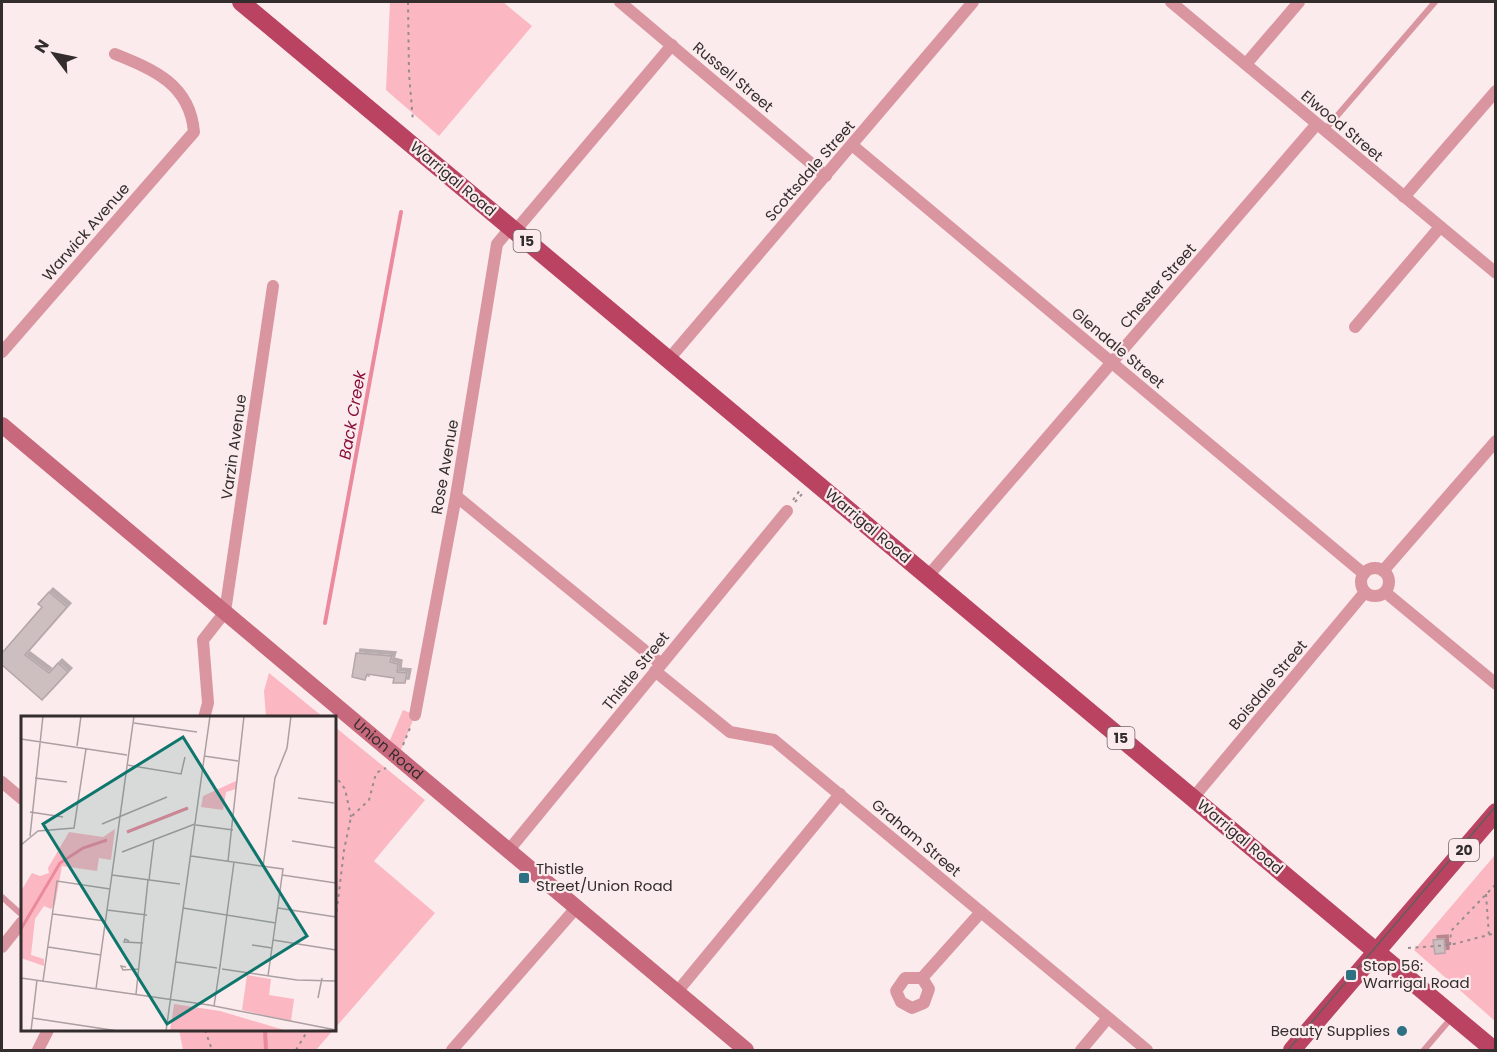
<svg xmlns="http://www.w3.org/2000/svg" width="1497" height="1052" font-family="Poppins,sans-serif">
	<style>
		.green { fill: #fbb7c2 }
		.lines { fill: none; stroke-linecap: round; stroke-linejoin: round }
		.stream { stroke: #ec899c; stroke-width: 4 }
		.building { fill: #cdbec0; stroke: #b4a6a8; stroke-width: 1.5; filter: url(#shadow) }
		.path { stroke: #978c8e; stroke-width: 2; stroke-dasharray: 3 4.5; stroke-linecap: butt }
		.lane { stroke: #d996a1; stroke-width: 6 }
		.street { stroke: #d996a1; stroke-width: 12 }
		.secondary { stroke: #c8687c; stroke-width: 16 }
		.primary { stroke: #ba4361; stroke-width: 18 }
		.tram { stroke: #655c5e; stroke-width: 1.5 }
		.poi-dot { fill: #2e7183; stroke: #fbebed; stroke-width: 2 }
		.labels { text-anchor: middle; stroke-width: 4.5; stroke-linejoin: round; paint-order: stroke }
		.shield { fill: #fbebed; stroke: #6f6667; stroke-width: 1.5 }
		.shield-label { font-size: 14px; font-weight: bold; fill: #332d2e }
		.street-label { font-size: 15px; fill: #332d2e; stroke: #fbebed }
		.poi-label { font-size: 15px; fill: #332d2e; stroke: #fbebed; text-anchor: start }
		.water-label { font-size: 16px; font-style: italic; fill: #870f39; stroke: #fbebed }
		.inset-river { fill: none; stroke: #ec899c; stroke-width: 3 }
		.inset-road { fill: none; stroke: #ab9fa1; stroke-width: 1.5 }
		.view { fill: #0f766e; fill-opacity: 0.15; stroke: #0f766e; stroke-width: 3 }
		.inset-edge { fill: none; stroke: #332d2e; stroke-width: 3 }
	</style>
	<defs>
		<filter id="shadow"><feDropShadow dx="4" dy="-4" stdDeviation="0" flood-color="#0004"/></filter>
	</defs>
	<rect width="100%" height="100%" fill="#fbebed"/>
	<!-- green -->
	<g class="green">
		<path d="M390,2H503L532,26L439,136L386,90Z"/>
		<path d="M269,673L323,717H266L264,691Z"/>
		<path d="M403,710L415,715L401,750L388,745Z"/>
		<path d="M335,727L425,800L374,861L435,913L316,1050H183L179,1030H334Z"/>
		<path d="M1495,855V1021L1414,950Z"/>
	</g>
	<g class="lines">
		<!-- stream -->
		<g class="stream">
			<path d="M325,623L401,212"/>
			<path d="M265,1030L266,1050"/>
		</g>
	</g>
	<!-- building -->
	<g class="building">
		<path d="M49,592L67,607L25,655L49,673L58,663L68,672L42,700L2,665V653L42,607L38,604Z"/>
		<path d="M356,653L392,656L390,662L398,664L397,672L407,673L405,683H393L394,678L367,674L365,680L352,677Z"/>
		<path d="M1444,939L1445,953L1435,954L1433,940Z"/>
	</g>
	<g class="lines">
		<!-- path -->
		<g class="path">
			<path d="M408,2L409,74L413,121"/>
			<path d="M793,500L800,490"/>
			<path d="M795,502L803,493"/>
			<path d="M403,745L410,728"/>
			<path d="M334,774L345,789L351,817"/>
			<path d="M1486,894L1489,936"/>
			<path d="M334,934L344,850L351,817L369,800L376,773L386,768"/>
			<path d="M1450,945L1451,931L1496,884"/>
			<path d="M1408,948L1450,945L1496,933"/>
			<path d="M205,1030L212,1050"/>
			<path d="M296,1050L308,1030"/>
		</g>
		<!-- lane -->
		<g class="lane">
			<path d="M1324,131L1435,2"/>
			<path d="M2,897L22,915"/>
			<path d="M1424,1050L1453,1016"/>
		</g>
		<!-- street -->
		<g class="street">
			<path d="M620,2L826,176"/>
			<path d="M1171,2L1496,273"/>
			<path d="M1246,64L1299,2"/>
			<path d="M852,145L1364,574"/>
			<path d="M1404,197L1496,91"/>
			<path d="M515,231L672,45"/>
			<path d="M1355,327L1440,227"/>
			<path d="M2,352L194,132C190,85 155,70 115,54"/>
			<path d="M669,359L973,2"/>
			<path d="M456,496L661,664"/>
			<circle cx="1375" cy="582" r="14"/>
			<path d="M1383,571L1496,441"/>
			<path d="M928,576L1316,125"/>
			<path d="M1385,592L1496,684"/>
			<path d="M655,671L730,732L774,740L1147,1050"/>
			<path d="M415,715L456,496L497,244L511,227"/>
			<path d="M204,718L208,703L203,640L225,612L273,286"/>
			<path d="M2,782L22,799"/>
			<path d="M1193,798L1365,592"/>
			<path d="M509,850L787,511"/>
			<path d="M2,947L22,922"/>
			<path d="M922,978L929,989L924,1003L912,1008L901,1002L896,991L905,978H922L981,912"/>
			<path d="M677,992L840,794"/>
			<path d="M38,1050L48,1030"/>
			<path d="M452,1050L576,908"/>
			<path d="M1081,1050L1108,1018"/>
		</g>
		<!-- secondary -->
		<path class="secondary" id="s1" d="M2,425L746,1050"/>
		<!-- primary -->
		<g class="primary">
			<path d="M241,2L1494,1050"/>
			<path d="M1292,1050L1496,812"/>
		</g>
		<!-- tram -->
		<path class="tram" d="M1288,1050L1496,806"/>
	</g>
	<!-- markers -->
	<g class="poi-dot">
		<rect x="518" y="872" width="12" height="12" rx="3"/>
		<rect x="1345" y="969" width="12" height="12" rx="3"/>
		<circle cx="1402" cy="1031" r="6"/>
	</g>
	<g class="labels">
		<!-- shield labels -->
		<g class="shield">
			<rect x="513.5" y="230" width="27" height="22" rx="4.5"/>
			<rect x="1107.5" y="727" width="27" height="22" rx="4.5"/>
			<rect x="1449" y="839" width="30" height="22" rx="4.5"/>
		</g>
		<g class="shield-label">
			<text x="527" y="246">15</text>
			<text x="1121" y="743">15</text>
			<text x="1464" y="855">20</text>
		</g>
		<!-- street labels -->
		<g class="street-label">
			<text transform="translate(733 77) rotate(40)" y="5">Russell Street</text>
			<text transform="translate(1342 126) rotate(40)" y="5">Elwood Street</text>
			<text transform="translate(810 171) rotate(-49)" y="5">Scottsdale Street</text>
			<text transform="translate(453 179) rotate(40)" y="5">Warrigal Road</text>
			<text transform="translate(86 232) rotate(-49)" y="5">Warwick Avenue</text>
			<text transform="translate(1158 286) rotate(-49)" y="5">Chester Street</text>
			<text transform="translate(1118 348) rotate(40)" y="5">Glendale Street</text>
			<text transform="translate(234 447) rotate(-82)" y="5">Varzin Avenue</text>
			<text transform="translate(445 467) rotate(-80)" y="5">Rose Avenue</text>
			<text transform="translate(868 526) rotate(40)" y="5">Warrigal Road</text>
			<text transform="translate(636 671) rotate(-51)" y="5">Thistle Street</text>
			<text transform="translate(1268 685) rotate(-50)" y="5">Boisdale Street</text>
			<text dy="5" stroke="none"><textPath href="#s1" startOffset="504">Union Road</textPath></text>
			<text transform="translate(1240 837) rotate(40)" y="5">Warrigal Road</text>
			<text transform="translate(916 838) rotate(40)" y="5">Graham Street</text>
		</g>
		<!-- poi labels -->
		<g class="poi-label">
			<text x="536" y="874">Thistle<tspan x="536" dy="17">Street/Union Road</tspan></text>
			<text x="1363" y="971">Stop 56:<tspan x="1363" dy="17">Warrigal Road</tspan></text>
			<text x="1390" y="1036" text-anchor="end">Beauty Supplies</text>
		</g>
		<!-- water labels -->
		<g class="water-label">
			<text transform="translate(352 415) rotate(-80)" y="6">Back Creek</text>
		</g>
	</g>
	<!-- overview -->
	<g transform="translate(21 716)">
		<rect width="315" height="315" fill="#fbebed"/>
		<path d="M215,65V73L205,76L202,94L180,91L182,80ZM94,113L90,144L78,142L76,155L41,150L34,188L30,193L23,190L14,203L10,239L23,243V250L0,242V175L11,157L19,160L28,157L27,152L48,116L82,121ZM226,259L250,263L248,279L273,283L270,305L221,294ZM153,288L199,295L263,314L290,315H149Z" fill="#fbb7c2"/>
		<path class="inset-river" d="M106,116L167,92M0,213L39,147L62,132L86,124"/>
		<path class="inset-road" d="M113,7L176,16M0,23L106,39M56,30L60,0M183,40L217,45M106,49L160,58L164,41M14,62L46,66M315,64V99M277,82L313,87M9,96L42,101M81,108L146,81M175,109L212,114M9,120L22,0M271,125L315,132M0,129L17,115L53,112L65,33M101,136L174,108M170,140L262,153L247,260M207,145L223,0M242,151L254,62L266,32L270,0M91,159L159,168M261,159L315,167M128,164L133,123M162,192L255,207M257,192L315,201M86,194L126,199M32,198L84,205M252,224L315,234M108,225L104,223L103,226L122,227M231,229L251,232M27,231L80,239M155,246L196,252M199,250L213,146M105,251L100,250L102,254L118,253M201,253L276,264L315,265M0,262L188,289L315,314M0,262L188,289L315,314M22,265L36,165L89,173M75,273L113,0M115,278L127,164M297,282L301,262M193,290L199,250L198,255M11,302L97,315M10,315L16,264M145,315L189,0"/>
		<path class="view" d="M162,21L286,220L146,308L22,108Z"/>
		<rect width="315" height="315" class="inset-edge"/>
	</g>
	<!-- border -->
	<rect width="1497" height="1052" fill="none" stroke="#332d2e" stroke-width="6"/>
	<!-- north arrow -->
	<g transform="translate(54 54) rotate(302)" stroke="#fbebed" stroke-width="4.5" paint-order="stroke">
	<path d="M0-4.5L10 22L0 15L-10 22Z" fill="#332d2e"/>
	<text y="-9" font-size="16" font-weight="bold" text-anchor="middle" fill="#332d2e">N</text>
	</g>
</svg>
